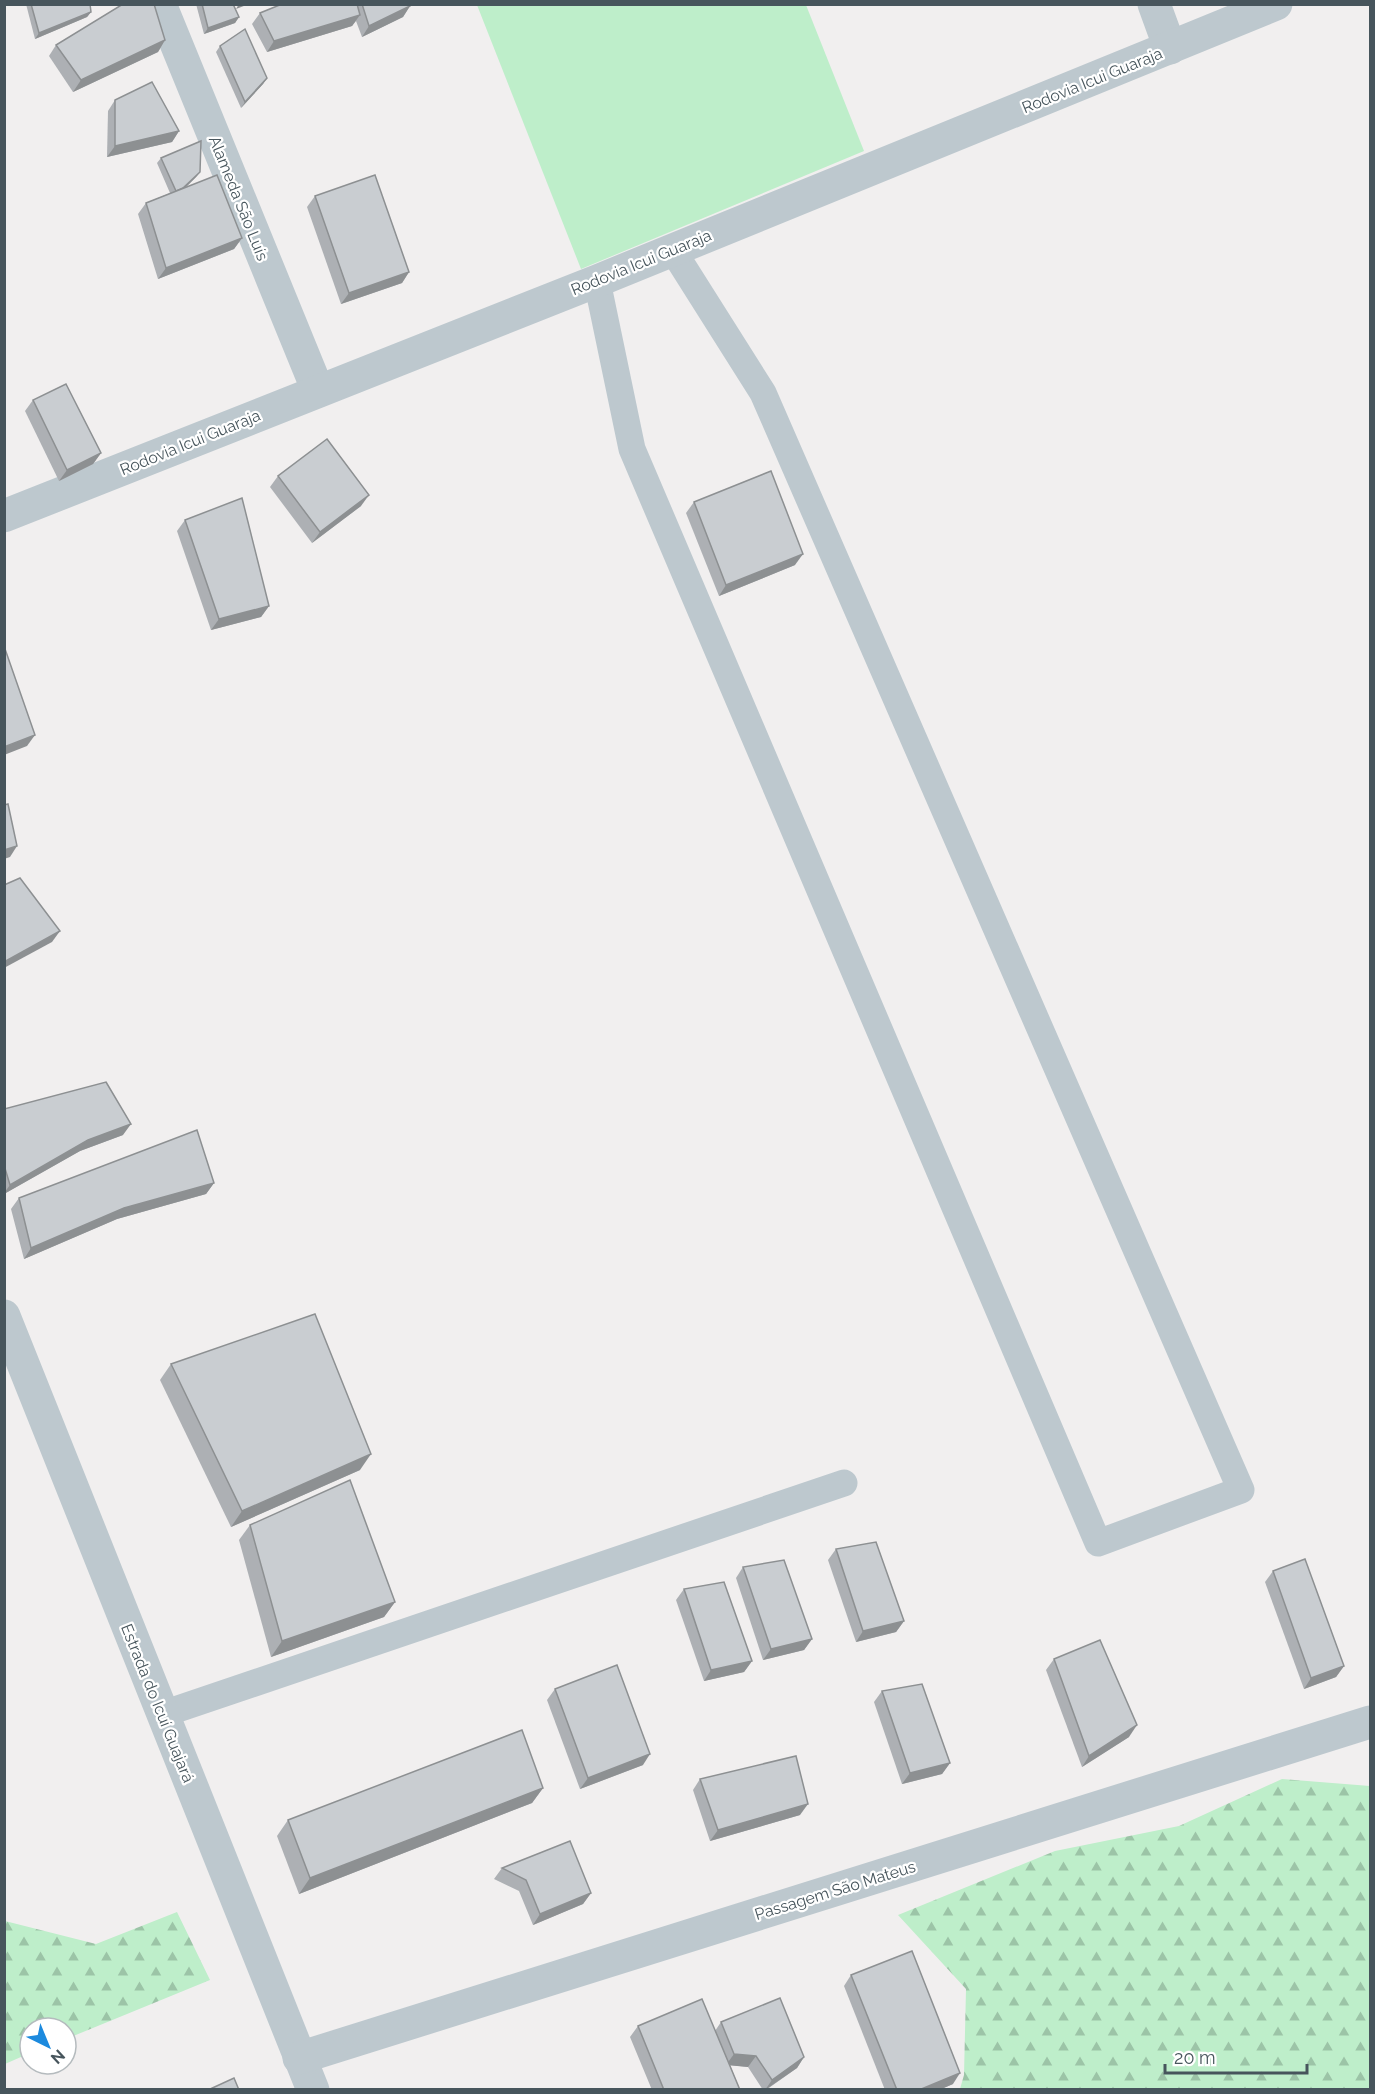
<svg xmlns="http://www.w3.org/2000/svg" width="1375" height="2094" font-family="Raleway,sans-serif">
	<style>
		.forest { fill: url(#forest-firs) }
		.garden { fill: #beeeca }
		.lines { fill: none; stroke-linecap: round; stroke-linejoin: round }
		.lane { stroke: #bdc8ce; stroke-width: 27 }
		.street { stroke: #bdc8ce; stroke-width: 33 }
		.wall { fill: #adb0b4 }
		.shaded-wall { fill: #8d9092 }
		.building { fill: #c9cdd1; stroke: #8d9092; stroke-width: 1.5 }
		.labels { text-anchor: middle; stroke-width: 4.5; stroke-linejoin: round; paint-order: stroke }
		.street-label { font-size: 16px; fill: #47555c; stroke: #fff }
	</style>
	<defs>
		<pattern id="forest-firs" width="22" height="20" patternUnits="userSpaceOnUse" patternTransform="scale(1.5)"><rect width="22" height="20" fill="#beeeca"/><path d="M5 1l3.5 6h-7zM16 11l3.5 6h-7z" fill="#9cc4a7"/></pattern>
	</defs>
	<rect width="100%" height="100%" fill="#f1efef"/>
	<!-- forest -->
	<g class="forest">
		<path d="M1282,1779L1370,1786V2089H960L964,2075L966,1989L898,1915L1055,1851L1179,1826Z"/>
		<path d="M177,1912L210,1980L66,2039V2028H30V2053L5,2064V1921L96,1944Z"/>
	</g>
	<!-- garden -->
	<path class="garden" d="M477,5H806L864,151L581,269Z"/>
	<g class="lines">
		<!-- lane -->
		<g class="lane">
			<path d="M597,281L632,449L1098,1543L1241,1490L763,393L672,249"/>
			<path d="M163,1714L844,1483"/>
		</g>
		<!-- street -->
		<g class="street">
			<path d="M160,4L318,391"/>
			<path d="M1154,4L1170,48"/>
			<path d="M4,516L597,281L1276,4"/>
			<path d="M4,1316L313,2090"/>
			<path d="M299,2058L1370,1722"/>
		</g>
	</g>
	<!-- wall -->
	<g class="wall">
		<path d="M26,4H90L91,12L87,17L35,39Z"/>
		<path d="M196,4H233L239,17L235,23L204,34Z"/>
		<path d="M282,4H410V6L403,17L362,37L356,21L352,26L267,52L252,24L260,13Z"/>
		<path d="M165,40L158,52L73,92L49,56L56,45Z"/>
		<path d="M220,46L267,78L263,84L241,108L216,52Z"/>
		<path d="M115,100L179,131L172,142L107,157L108,111Z"/>
		<path d="M161,158L200,172L196,177L186,187L242,238L234,249L158,279L138,214L146,203L170,193L157,163Z"/>
		<path d="M315,196L409,272L402,283L341,304L307,207Z"/>
		<path d="M33,400L101,453L93,464L59,481L25,411Z"/>
		<path d="M278,476L361,506L312,543L270,487Z"/>
		<path d="M694,502L795,565L719,596L686,513Z"/>
		<path d="M185,520L269,606L261,617L211,630L177,531Z"/>
		<path d="M4,1109L123,1135L80,1151L4,1194Z"/>
		<path d="M214,1183L206,1194L117,1219L24,1259L11,1209L19,1198Z"/>
		<path d="M171,1364L360,1470L231,1527L160,1380Z"/>
		<path d="M250,1525L395,1602L384,1617L271,1657L239,1540Z"/>
		<path d="M836,1549L904,1621L896,1632L856,1642L828,1560Z"/>
		<path d="M743,1567L812,1639L804,1650L763,1660L736,1578Z"/>
		<path d="M1273,1571L1344,1666L1336,1677L1304,1689L1265,1582Z"/>
		<path d="M684,1589L752,1661L744,1672L704,1681L676,1600Z"/>
		<path d="M1054,1659L1129,1737L1082,1767L1046,1670Z"/>
		<path d="M555,1689L643,1765L580,1789L547,1700Z"/>
		<path d="M882,1691L950,1763L942,1774L902,1784L874,1702Z"/>
		<path d="M700,1779L800,1815L710,1841L693,1790Z"/>
		<path d="M543,1788L532,1803L299,1894L277,1836L288,1820Z"/>
		<path d="M502,1868L591,1893L583,1904L533,1925L519,1891L494,1879Z"/>
		<path d="M851,1975L953,2084L939,2090H885L844,1986Z"/>
		<path d="M721,2022L804,2057L797,2068L766,2090H763L748,2067L730,2065L740,2090H652L630,2037L638,2026L715,2031Z"/>
	</g>
	<!-- shaded-wall -->
	<g class="shaded-wall">
		<path d="M239,4H249L236,9Z"/>
		<path d="M410,6L403,17L362,37L369,26Z"/>
		<path d="M91,12L87,17L35,39L39,33Z"/>
		<path d="M360,15L352,26L267,52L274,41Z"/>
		<path d="M239,17L235,23L204,34L208,28Z"/>
		<path d="M165,40L158,52L73,92L81,80Z"/>
		<path d="M267,78L263,84L241,108L245,102Z"/>
		<path d="M179,131L172,142L107,157L115,146Z"/>
		<path d="M200,172L196,177L173,200L177,194Z"/>
		<path d="M242,238L234,249L158,279L166,268Z"/>
		<path d="M409,272L402,283L341,304L349,293Z"/>
		<path d="M101,453L93,464L59,481L67,470Z"/>
		<path d="M369,495L361,506L312,543L320,532Z"/>
		<path d="M803,554L795,565L719,596L726,585Z"/>
		<path d="M269,606L261,617L211,630L219,619Z"/>
		<path d="M35,735L27,746L4,755V747Z"/>
		<path d="M17,846L10,857L4,859V850Z"/>
		<path d="M60,931L52,942L4,968V962Z"/>
		<path d="M131,1124L123,1135L80,1151L4,1194V1193L10,1185L88,1140Z"/>
		<path d="M214,1183L206,1194L117,1219L24,1259L31,1248L124,1208Z"/>
		<path d="M371,1454L360,1470L231,1527L242,1511Z"/>
		<path d="M395,1602L384,1617L271,1657L282,1641Z"/>
		<path d="M904,1621L896,1632L856,1642L863,1631Z"/>
		<path d="M812,1639L804,1650L763,1660L771,1649Z"/>
		<path d="M752,1661L744,1672L704,1681L711,1670Z"/>
		<path d="M1344,1666L1336,1677L1304,1689L1311,1678Z"/>
		<path d="M1137,1725L1129,1737L1082,1767L1089,1756Z"/>
		<path d="M650,1754L643,1765L580,1789L588,1778Z"/>
		<path d="M950,1763L942,1774L902,1784L910,1773Z"/>
		<path d="M543,1788L532,1803L299,1894L310,1878Z"/>
		<path d="M808,1804L800,1815L710,1841L718,1830Z"/>
		<path d="M591,1893L583,1904L533,1925L540,1914Z"/>
		<path d="M734,2054L756,2056L748,2067L726,2065Z"/>
		<path d="M804,2057L797,2068L765,2090L772,2080Z"/>
		<path d="M960,2073L953,2084L939,2090H919Z"/>
	</g>
	<!-- building -->
	<g class="building">
		<path d="M31,4H90L91,12L39,33Z"/>
		<path d="M123,4H154L165,40L81,80L56,45Z"/>
		<path d="M202,4H233L239,17L208,28Z"/>
		<path d="M282,4H357L360,15L274,41L260,13Z"/>
		<path d="M362,4H410V6L369,26Z"/>
		<path d="M245,29L267,78L245,102L220,46Z"/>
		<path d="M152,82L179,131L115,146V100Z"/>
		<path d="M201,141L200,172L183,188L176,191L161,158Z"/>
		<path d="M217,175L242,238L166,268L146,203Z"/>
		<path d="M375,175L409,272L349,293L315,196Z"/>
		<path d="M66,384L101,453L67,470L33,400Z"/>
		<path d="M327,439L369,495L320,532L278,476Z"/>
		<path d="M771,471L803,554L726,585L694,502Z"/>
		<path d="M242,498L269,606L219,619L185,520Z"/>
		<path d="M4,646L35,735L4,747Z"/>
		<path d="M8,804L17,846L4,850V805Z"/>
		<path d="M20,878L60,931L4,962V885Z"/>
		<path d="M106,1082L131,1124L88,1140L10,1185L4,1165V1109Z"/>
		<path d="M197,1130L214,1183L124,1208L31,1248L19,1198Z"/>
		<path d="M315,1314L371,1454L242,1511L171,1364Z"/>
		<path d="M350,1480L395,1602L282,1641L250,1525Z"/>
		<path d="M876,1542L904,1621L863,1631L836,1549Z"/>
		<path d="M1305,1559L1344,1666L1311,1678L1273,1571Z"/>
		<path d="M784,1560L812,1639L771,1649L743,1567Z"/>
		<path d="M724,1582L752,1661L711,1670L684,1589Z"/>
		<path d="M1100,1640L1137,1725L1089,1756L1054,1659Z"/>
		<path d="M617,1665L650,1754L588,1778L555,1689Z"/>
		<path d="M922,1684L950,1763L910,1773L882,1691Z"/>
		<path d="M522,1730L543,1788L310,1878L288,1820Z"/>
		<path d="M796,1756L808,1804L718,1830L700,1779Z"/>
		<path d="M570,1841L591,1893L540,1914L526,1880L502,1868Z"/>
		<path d="M912,1951L960,2073L919,2090H897L851,1975Z"/>
		<path d="M780,1998L804,2057L772,2080L756,2056L734,2054L721,2022Z"/>
		<path d="M702,1999L740,2090H664L638,2026Z"/>
		<path d="M234,2078L239,2090H208Z"/>
	</g>
	<g class="labels">
		<!-- street labels -->
		<g class="street-label">
			<text transform="translate(1092 80) rotate(-22)" y="6">Rodovia Icui Guaraja</text>
			<text transform="translate(239 198) rotate(68)" y="6">Alameda São Luís</text>
			<text transform="translate(641 262) rotate(-22)" y="6">Rodovia Icui Guaraja</text>
			<text transform="translate(190 442) rotate(-22)" y="6">Rodovia Icui Guaraja</text>
			<text transform="translate(158 1703) rotate(68)" y="6">Estrada do Icuí Guajará</text>
			<text transform="translate(835 1890) rotate(-17)" y="6">Passagem São Mateus</text>
		</g>
	</g>
	<!-- border -->
	<rect width="1375" height="2094" fill="none" stroke="#47555c" stroke-width="12"/>
	<!-- north arrow -->
	<g transform="translate(48 2046) rotate(137)"><circle r="28" fill="#ffffff" stroke="#b5bbbe" stroke-width="1.5"/>
	<path d="M0-4.5L10 22L0 15L-10 22Z" fill="#1c8ade"/>
	<text y="-9" font-size="16" font-weight="bold" text-anchor="middle" fill="#47555c">N</text>
	</g>
	<!-- scale -->
	<path d="M1165 2064v9h142v-9" fill="none" stroke="#47555c" stroke-width="3"/>
	<text x="1174" y="2064" font-size="18" fill="#47555c" stroke="#ffffff" stroke-width="4.5" paint-order="stroke">20 m</text>
</svg>
